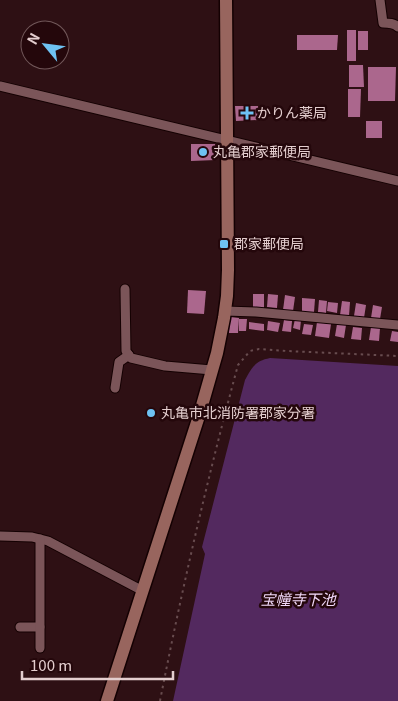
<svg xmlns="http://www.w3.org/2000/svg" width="398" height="701" font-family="Georgia,'Noto Sans JP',serif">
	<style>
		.water { fill: #53295f }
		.building { fill: #ab678d }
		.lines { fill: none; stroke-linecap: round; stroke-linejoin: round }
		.street-casing { stroke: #140002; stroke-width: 11 }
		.secondary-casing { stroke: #140002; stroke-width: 15 }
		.path { stroke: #684c4f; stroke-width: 2; stroke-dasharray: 2.5 4; stroke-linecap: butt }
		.street { stroke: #7b5559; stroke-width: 9 }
		.secondary { stroke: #98655e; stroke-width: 12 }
		.poi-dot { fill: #6ec2f3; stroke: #24070b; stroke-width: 2 }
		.labels { text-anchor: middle; stroke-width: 5; stroke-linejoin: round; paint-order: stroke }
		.poi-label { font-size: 14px; fill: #e4cecf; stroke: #24070b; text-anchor: start }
		.water-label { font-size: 15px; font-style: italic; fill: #f1d8f9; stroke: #24070b }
	</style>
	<rect width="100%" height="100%" fill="#2e1014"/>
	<!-- water -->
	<path class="water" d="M270,358L398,366V701H173L205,554L202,547L245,380C252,367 255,361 270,358Z"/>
	<!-- building -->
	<g class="building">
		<rect x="347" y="30" width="9" height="31"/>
		<rect x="358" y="31" width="10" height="19"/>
		<path d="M297,35H338L337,50H297Z"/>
		<path d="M349,65H363L364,87H349Z"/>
		<path d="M368,67H396L395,101H368Z"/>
		<path d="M348,89H361L360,117H348Z"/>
		<path d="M235,106H258V120L236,121Z"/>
		<rect x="366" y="121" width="16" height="17"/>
		<path d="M191,144H215L216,160L191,161Z"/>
		<path d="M188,290L206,291L204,314L187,313Z"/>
		<rect x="253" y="294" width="11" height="14"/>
		<path d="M268,294L278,295L277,308L267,307Z"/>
		<path d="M285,295L295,297L293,311L283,310Z"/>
		<path d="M302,298L315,299L314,312H302Z"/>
		<path d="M319,300L327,301L326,313L318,312Z"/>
		<path d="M342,301L350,302L349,316L340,315Z"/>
		<path d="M328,302L338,303L337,313L327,311Z"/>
		<path d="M356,303L366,305L364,318L354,316Z"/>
		<path d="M373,305L382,307L380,319L371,318Z"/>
		<path d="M230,317L239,318L238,333H229Z"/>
		<path d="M239,319H247L246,331H239Z"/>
		<path d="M295,319L301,320L300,330L293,328Z"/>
		<path d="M284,320L292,321L291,332L282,331Z"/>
		<path d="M268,321L280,323L278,332L267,330Z"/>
		<path d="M249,322L264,324V331L249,329Z"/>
		<path d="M317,322L331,324L329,338L315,336Z"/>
		<path d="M304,324L313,325L311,335L302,334Z"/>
		<path d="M337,324L346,325L344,338L335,336Z"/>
		<path d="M353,327L362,328L361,340L351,339Z"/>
		<path d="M371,327L380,328L379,341L369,340Z"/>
		<path d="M392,331L398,332V342L390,341Z"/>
	</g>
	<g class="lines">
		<defs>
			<g id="street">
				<path d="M380,0L383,23C389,23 394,23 398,27"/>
				<path d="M0,86L398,181"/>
				<path d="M125,289L126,351L131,358L165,366L212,370"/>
				<path d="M225,311L256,312L398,325"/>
				<path d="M115,388L119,362L129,355"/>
				<path d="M0,536L32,537L48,541L143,591"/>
				<path d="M20,627H40"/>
				<path d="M40,648V539"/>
			</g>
			<path id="secondary" d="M107,701L199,416L217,353L224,318L227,296L228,270L226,0"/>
		</defs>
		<!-- street casing -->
		<use href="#street" class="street-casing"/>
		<!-- secondary casing -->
		<use href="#secondary" class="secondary-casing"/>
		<!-- path -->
		<path class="path" d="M160,701C182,588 208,476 238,365L250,351L259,349L287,351L398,356"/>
		<!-- street -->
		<use href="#street" class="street"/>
		<!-- secondary -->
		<use href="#secondary" class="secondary"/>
	</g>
	<!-- markers -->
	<g class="poi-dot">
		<path d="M244.5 105.5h5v5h5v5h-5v5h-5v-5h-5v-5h5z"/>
		<circle cx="203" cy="152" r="5"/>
		<rect x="219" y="239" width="10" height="10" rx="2.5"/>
		<circle cx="151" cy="413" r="5"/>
	</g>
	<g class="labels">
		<!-- poi labels -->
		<g class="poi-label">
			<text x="257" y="118">かりん薬局</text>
			<text x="213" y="157">丸亀郡家郵便局</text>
			<text x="234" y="249">郡家郵便局</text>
			<text x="161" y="418">丸亀市北消防署郡家分署</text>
		</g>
		<!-- water labels -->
		<g class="water-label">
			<text x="298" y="605">宝幢寺下池</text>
		</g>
	</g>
	<!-- north arrow -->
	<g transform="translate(45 45) rotate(299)"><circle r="24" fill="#24070b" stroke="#715759"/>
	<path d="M0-4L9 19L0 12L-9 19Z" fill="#6ec2f3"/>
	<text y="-8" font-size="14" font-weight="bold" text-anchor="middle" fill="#e4cecf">N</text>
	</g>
	<!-- scale -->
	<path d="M22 671v8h151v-8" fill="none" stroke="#e4cecf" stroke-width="2.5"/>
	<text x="30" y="671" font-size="15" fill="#e4cecf" stroke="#24070b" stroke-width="4" paint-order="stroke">100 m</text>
</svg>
